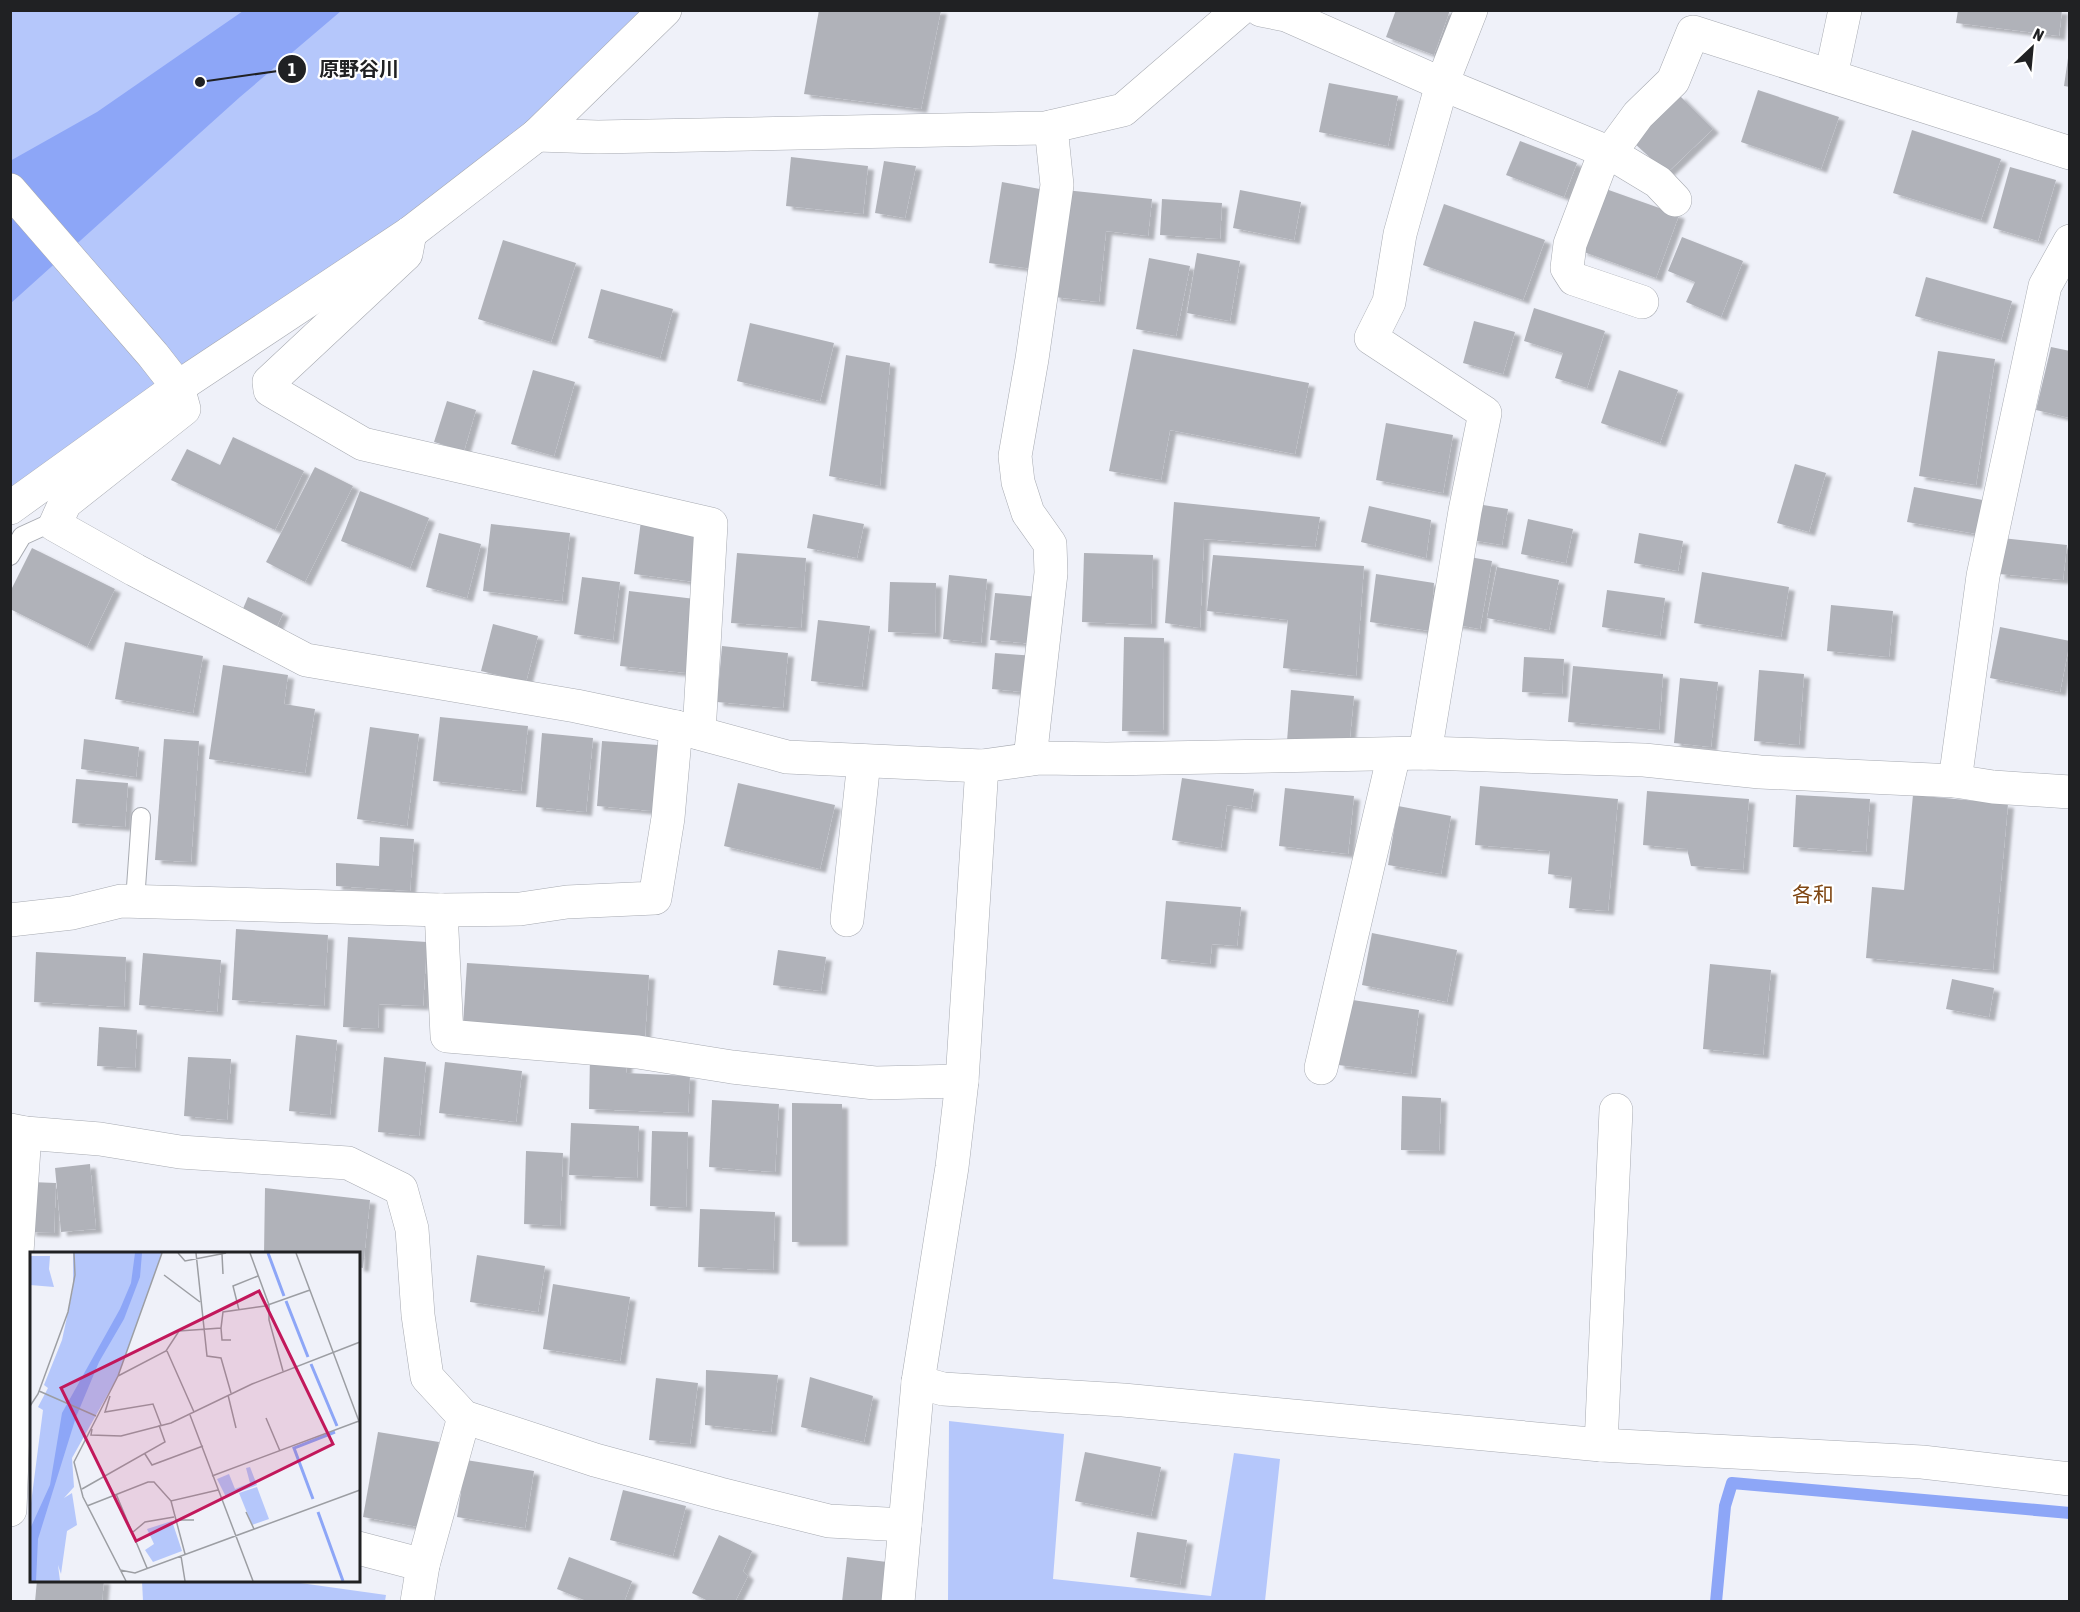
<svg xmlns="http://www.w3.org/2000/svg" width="2080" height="1612" font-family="'Asap Condensed','Noto Sans JP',sans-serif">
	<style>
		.green { fill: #b5c7fb }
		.water { fill: #8da6f7 }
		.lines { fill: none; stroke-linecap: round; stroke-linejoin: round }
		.stream { stroke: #8da6f7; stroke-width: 12 }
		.building { fill: #b0b2b9; filter: url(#shadow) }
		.lane-casing { stroke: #a7aab1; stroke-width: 20 }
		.street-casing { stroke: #a7aab1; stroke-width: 34 }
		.lane { stroke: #fff; stroke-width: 18 }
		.street { stroke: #fff; stroke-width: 33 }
		.labels { text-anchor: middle; stroke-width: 4.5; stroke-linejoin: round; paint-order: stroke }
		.quarter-label { font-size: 21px; fill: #7f4612; stroke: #fff }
		.inset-river { fill: none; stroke: #8da6f7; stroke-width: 3 }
		.inset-road { fill: none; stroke: #9c9ea3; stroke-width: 1.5 }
		.view { fill: #c2185b; fill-opacity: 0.15; stroke: #c2185b; stroke-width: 3 }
		.inset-edge { fill: none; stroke: #202123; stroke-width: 3 }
		.leader { fill: none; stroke: #202123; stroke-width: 2 }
		.callout-dot { fill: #202123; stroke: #fff; stroke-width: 2 }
		.mark-label { font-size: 18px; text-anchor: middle; font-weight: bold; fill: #fff }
		.callout-label { font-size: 20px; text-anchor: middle; font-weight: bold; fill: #202123; stroke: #fff; stroke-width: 4.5; stroke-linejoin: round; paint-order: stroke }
	</style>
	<defs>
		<filter id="shadow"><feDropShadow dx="6" dy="4" stdDeviation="1.5" flood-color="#0004"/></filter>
	</defs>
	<rect width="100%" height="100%" fill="#eff1f9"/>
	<!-- green -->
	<g class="green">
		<path d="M10,11H665L537,135L11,495Z"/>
		<path d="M949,1421L1064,1434L1053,1579L1211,1596L1234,1453L1280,1459L1265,1601H948Z"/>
		<path d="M279,1580L386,1595L385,1601H143L142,1581Z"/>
	</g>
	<!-- water -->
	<path class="water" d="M243,11H341L240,97L11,303L10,161L97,112Z"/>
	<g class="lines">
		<!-- stream -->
		<path class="stream" d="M1716,1602L1725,1506L1732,1483L2070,1513"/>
	</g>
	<!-- building -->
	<g class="building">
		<path d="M819,10H941L921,109L804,94Z"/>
		<path d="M1396,10H1450L1434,55L1386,37Z"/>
		<path d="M1958,10H2062L2059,36L1956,23Z"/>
		<path d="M2068,58H2070V87L2064,86Z"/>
		<path d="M1329,83L1398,96L1388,146L1319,132Z"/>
		<path d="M1758,90L1839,117L1821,169L1741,142Z"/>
		<path d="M1679,95L1713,129L1667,173L1634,143Z"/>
		<path d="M1912,130L2001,159L1981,220L1893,193Z"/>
		<path d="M1520,141L1577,163L1564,197L1506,175Z"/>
		<path d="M791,157L868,166L863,214L786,206Z"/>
		<path d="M884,161L916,166L905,218L875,213Z"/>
		<path d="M2010,167L2056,180L2038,241L1993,228Z"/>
		<path d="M1002,182L1045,190L1033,269L989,263Z"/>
		<path d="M1603,188L1679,215L1656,278L1581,251Z"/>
		<path d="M1065,190L1152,199L1148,236L1106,231L1099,302L1054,297Z"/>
		<path d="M1240,190L1301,202L1294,240L1233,228Z"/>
		<path d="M1162,199L1222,203L1220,239L1160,235Z"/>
		<path d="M1444,204L1545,240L1523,300L1423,265Z"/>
		<path d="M1682,237L1743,261L1721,317L1686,302L1695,282L1668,271Z"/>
		<path d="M503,240L576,263L551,342L478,319Z"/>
		<path d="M1197,253L1240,261L1230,321L1187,313Z"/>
		<path d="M1149,258L1190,266L1176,336L1136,329Z"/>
		<path d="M1926,277L2012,301L2001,340L1915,316Z"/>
		<path d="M601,289L673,309L660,358L588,338Z"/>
		<path d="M1534,308L1605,331L1587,388L1555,378L1563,353L1524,341Z"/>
		<path d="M1474,321L1515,332L1503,374L1463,363Z"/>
		<path d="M750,323L834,343L820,401L737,381Z"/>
		<path d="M2051,347L2070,351V418L2036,410Z"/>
		<path d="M1133,349L1309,383L1295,454L1170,430L1161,480L1109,471Z"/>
		<path d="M1938,351L1995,359L1976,485L1919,476Z"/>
		<path d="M846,355L890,363L880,486L829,476Z"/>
		<path d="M533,370L575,382L554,456L511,444Z"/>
		<path d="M1619,370L1678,390L1660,443L1601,423Z"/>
		<path d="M447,401L476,410L464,451L434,442Z"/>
		<path d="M1386,423L1453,435L1443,493L1376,480Z"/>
		<path d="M233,437L304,471L275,530L171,480L187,449L220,465Z"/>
		<path d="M1795,464L1826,473L1809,532L1777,523Z"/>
		<path d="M315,467L353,486L305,582L266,562Z"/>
		<path d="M1914,487L1988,501L1983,535L1907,522Z"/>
		<path d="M360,491L429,518L410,568L341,541Z"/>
		<path d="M1174,502L1320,517L1315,547L1204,539L1200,628L1165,623Z"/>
		<path d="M1477,504L1508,509L1502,545L1471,540Z"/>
		<path d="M1369,506L1431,520L1426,558L1361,542Z"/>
		<path d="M813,514L864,524L857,558L807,548Z"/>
		<path d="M1528,519L1573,529L1566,563L1521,554Z"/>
		<path d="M641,521L703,528L695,582L634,574Z"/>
		<path d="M491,524L570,533L562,601L483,591Z"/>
		<path d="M439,533L481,544L467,598L426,587Z"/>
		<path d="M1639,533L1683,541L1678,571L1634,563Z"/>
		<path d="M2002,538L2067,545L2063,580L1999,574Z"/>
		<path d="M32,548L115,589L87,647L10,609V592Z"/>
		<path d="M737,553L806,558L801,628L731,623Z"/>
		<path d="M1084,553L1153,555L1151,625L1082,622Z"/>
		<path d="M1213,555L1364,566L1356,676L1283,668L1288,620L1207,611Z"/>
		<path d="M1464,556L1492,561L1480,629L1452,624Z"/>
		<path d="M1497,567L1559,580L1549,630L1487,618Z"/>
		<path d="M1702,572L1789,587L1781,637L1694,623Z"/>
		<path d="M1376,574L1434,583L1430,631L1370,622Z"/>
		<path d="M949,575L987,579L981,643L943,639Z"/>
		<path d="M582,577L620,582L613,640L574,634Z"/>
		<path d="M890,582L936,583L935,634L888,632Z"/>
		<path d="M1607,590L1665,598L1660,636L1602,627Z"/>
		<path d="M629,591L695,599L687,673L620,666Z"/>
		<path d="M995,593L1039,597L1034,644L990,640Z"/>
		<path d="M248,597L283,613L274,633L239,618Z"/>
		<path d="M1831,605L1893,611L1889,657L1827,651Z"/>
		<path d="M818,620L870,626L862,687L811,681Z"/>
		<path d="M493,624L538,636L526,682L481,671Z"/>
		<path d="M2000,627L2070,641L2060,692L1990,678Z"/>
		<path d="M1124,637L1164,638L1163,732L1122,731Z"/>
		<path d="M125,642L203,656L193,713L115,699Z"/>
		<path d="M722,646L788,653L783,708L717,702Z"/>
		<path d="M995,653L1036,656L1033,693L992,689Z"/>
		<path d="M1524,657L1564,659L1562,694L1522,692Z"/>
		<path d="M223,665L288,675L284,704L315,709L305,773L209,759Z"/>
		<path d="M1573,666L1663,674L1659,730L1568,722Z"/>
		<path d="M1759,670L1804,674L1799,745L1754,741Z"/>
		<path d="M1680,678L1718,682L1711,747L1674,743Z"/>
		<path d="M1291,690L1354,696L1349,747L1287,741Z"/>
		<path d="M440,717L528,726L521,791L433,781Z"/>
		<path d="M370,727L419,734L407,826L357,819Z"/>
		<path d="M542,733L593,738L586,812L536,807Z"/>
		<path d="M84,739L139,747L136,777L81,769Z"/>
		<path d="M164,739L199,741L191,862L155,860Z"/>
		<path d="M602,741L658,745L652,811L597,806Z"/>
		<path d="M1182,778L1254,789L1251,809L1227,805L1221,848L1172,840Z"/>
		<path d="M76,779L128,783L125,827L72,823Z"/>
		<path d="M738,783L835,805L820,869L724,846Z"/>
		<path d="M1480,786L1618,799L1608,911L1569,908L1572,877L1548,874L1550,851L1475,845Z"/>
		<path d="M1285,788L1354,796L1348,854L1279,846Z"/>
		<path d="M1647,791L1749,799L1743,870L1691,866L1687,849L1643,845Z"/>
		<path d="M1796,795L1870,799L1866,852L1793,847Z"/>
		<path d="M1913,795L2008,804L1993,970L1866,958L1872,887L1904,890Z"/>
		<path d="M1398,806L1451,816L1441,874L1388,865Z"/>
		<path d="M380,837L414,839L410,891L336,886V863L379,866Z"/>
		<path d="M1166,901L1241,907L1237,946L1212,944L1210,964L1161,959Z"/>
		<path d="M236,929L328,935L324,1006L232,1000Z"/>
		<path d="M1372,933L1457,950L1447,1002L1362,985Z"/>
		<path d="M348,937L427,942L423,1006L379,1004L378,1029L343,1027Z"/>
		<path d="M778,950L826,957L821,991L773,985Z"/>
		<path d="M36,952L126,957L124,1007L34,1002Z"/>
		<path d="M143,953L221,960L217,1012L139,1005Z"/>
		<path d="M467,963L649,975L645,1037L463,1025Z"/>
		<path d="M1710,964L1771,970L1763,1055L1703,1049Z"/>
		<path d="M1952,979L1994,988L1989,1017L1946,1009Z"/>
		<path d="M1346,999L1419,1010L1411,1074L1338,1065Z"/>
		<path d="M99,1027L137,1030L135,1068L97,1066Z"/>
		<path d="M296,1035L337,1040L330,1115L289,1111Z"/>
		<path d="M590,1056L627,1057L626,1073L690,1076L688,1113L589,1109Z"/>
		<path d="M188,1057L231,1059L227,1120L184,1116Z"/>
		<path d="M384,1057L426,1062L419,1136L378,1132Z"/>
		<path d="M445,1062L522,1071L516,1122L439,1113Z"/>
		<path d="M1402,1096L1441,1098L1439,1151L1401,1150Z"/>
		<path d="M712,1100L779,1104L775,1172L709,1167Z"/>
		<path d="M792,1103L842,1104V1242H792Z"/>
		<path d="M571,1123L639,1126L637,1178L569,1175Z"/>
		<path d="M652,1131L688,1132L686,1208L650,1206Z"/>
		<path d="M526,1151L563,1153L560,1226L524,1224Z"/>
		<path d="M90,1164L96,1229L61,1232L55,1168Z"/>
		<path d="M31,1182L56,1183L54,1233L30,1232Z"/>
		<path d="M265,1188L370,1200L363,1268L358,1267V1254H264Z"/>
		<path d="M700,1209L775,1212L773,1270L698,1267Z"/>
		<path d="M477,1255L545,1266L538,1312L470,1302Z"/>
		<path d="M553,1284L630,1297L620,1361L543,1349Z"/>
		<path d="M706,1370L778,1375L771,1432L705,1425Z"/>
		<path d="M810,1377L873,1396L864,1442L801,1427Z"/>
		<path d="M656,1378L698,1383L690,1444L649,1440Z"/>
		<path d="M378,1432L439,1442L424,1528L363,1517Z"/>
		<path d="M1085,1452L1161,1467L1151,1516L1075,1501Z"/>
		<path d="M466,1460L534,1471L525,1528L457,1517Z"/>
		<path d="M623,1490L686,1506L673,1556L610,1540Z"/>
		<path d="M1137,1532L1187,1540L1180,1585L1130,1577Z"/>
		<path d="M719,1535L752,1551L743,1571L748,1576L735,1602H710L692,1593Z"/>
		<path d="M569,1557L632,1581L624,1602H589L557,1589Z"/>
		<path d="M847,1557L887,1562L883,1602H842Z"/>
		<path d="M37,1580H104L102,1602H35Z"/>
	</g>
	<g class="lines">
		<defs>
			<g id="lane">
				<path d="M10,556L22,536L57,520"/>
				<path d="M135,901L141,817"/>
			</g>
			<g id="street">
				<path d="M1261,10L1286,15L1442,84L1610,153L1638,115L1673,81L1693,32L2070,153"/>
				<path d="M1831,76L1845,10"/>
				<path d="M537,135L598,137L1045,128L1123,110L1239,10"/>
				<path d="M1605,152L1570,244L1567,268L1574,279L1642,302"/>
				<path d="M1610,153L1658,182L1675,200"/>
				<path d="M10,190L153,355L178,387L184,409L65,503L55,525L135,570L306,660L576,706L676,727L787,757L982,766L1040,758L1107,759L1425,753L1644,760L1760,772L1955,781L1993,787L2070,792"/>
				<path d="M410,233L406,254L269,382L270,390L363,444L711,524L699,733"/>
				<path d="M10,508L178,387L410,233L537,135L665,10"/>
				<path d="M1425,753L1465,511L1485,413L1371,338L1389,302L1400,234L1442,84L1471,10"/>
				<path d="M1030,759L1051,573L1050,544L1028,513L1018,482L1015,456L1032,359L1057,185L1051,127"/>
				<path d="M1955,781L1983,576L2045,286L2070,241"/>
				<path d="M441,910L447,1036L638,1052L732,1067L875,1083L962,1081"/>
				<path d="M10,920L72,913L121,901L441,910L520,909L567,902L655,898L668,818L676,727"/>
				<path d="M847,920L864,761"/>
				<path d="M1321,1068L1394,754"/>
				<path d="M10,1130L25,1133L100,1139L180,1152L348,1163L401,1189L412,1229L418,1315L427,1377L464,1417L595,1460L720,1494L829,1521L905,1525"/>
				<path d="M918,1382L943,1389L1123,1400L1601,1445L1922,1462L2070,1479"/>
				<path d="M1601,1445L1616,1110"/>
				<path d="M10,1510L17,1329L14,1297L25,1133"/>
				<path d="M358,1548L423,1565"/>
				<path d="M417,1602L423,1565L464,1417"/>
				<path d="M898,1602L918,1382L952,1167L962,1081L982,766"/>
			</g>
		</defs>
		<!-- lane casing -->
		<use href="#lane" class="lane-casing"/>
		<!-- street casing -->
		<use href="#street" class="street-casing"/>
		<!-- lane -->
		<use href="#lane" class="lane"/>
		<!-- street -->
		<use href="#street" class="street"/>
	</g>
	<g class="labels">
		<!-- quarter labels -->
		<g class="quarter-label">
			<text x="1813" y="902">各和</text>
		</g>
	</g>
	<!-- overview -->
	<g transform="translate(30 1252)">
		<rect width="330" height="330" fill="#eff1f9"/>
		<path d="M43,1H132L88,124L42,206L44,235L34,246L42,241L47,273L37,279L31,322L28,313L30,329H0V259L13,158L8,155L18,136L14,133L32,88L43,37ZM0,4H20L19,17L24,35L0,33ZM220,215L227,233L196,245L187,227L199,222L205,237L220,231L216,216ZM227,235L239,267L222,273L209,241ZM142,269L152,299L123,310L115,298L124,292L117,277Z" fill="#b5c7fb"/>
		<path d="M105,1H112L110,25L94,67L69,110L46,165L8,287L6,329H0V277L20,233L32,161L90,57L101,31Z" fill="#8da6f7"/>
		<path class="inset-river" d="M238,1L254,44M256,49L278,105M281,112L307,174M283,247L264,196L305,180M288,260L313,329"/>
		<path class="inset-road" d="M148,1L155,9L196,1M166,1L177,104L191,106L201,141M220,1L239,53V68L253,119M266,1L330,172M192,2L193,22M134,23L170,50M209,58L203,34L228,24M191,76L192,88H201M137,99L164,160M88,124L136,99L149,79L191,76L193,60L235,54L280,38M9,139L66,164M198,143L206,176M80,144L75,160L123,152L131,173M0,154L8,142L38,60L45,23L44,1M160,163L223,329M236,166L250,199M62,177L61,183L91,184L141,171L222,132L330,90M115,202L122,213L173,194M182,224L329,169M52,237L135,190L129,173M86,242L117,316M141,249L155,302M57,254L118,230H124L141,249L188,238M216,260L224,277M145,268H164M103,280L115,270L144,265M151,304L155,329M90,318L105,321L330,238M96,329L53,245L44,210L88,124L132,1"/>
		<path class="view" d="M229,39L303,192L106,289L31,136Z"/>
		<rect width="330" height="330" class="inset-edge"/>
	</g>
	<!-- callouts -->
	<path class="leader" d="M200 82L292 69"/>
	<g class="callout-dot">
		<circle cx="200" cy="82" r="6"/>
		<circle cx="292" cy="69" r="15"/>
	</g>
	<g class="mark-label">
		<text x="292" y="76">1</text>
	</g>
	<g class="callout-label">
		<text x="359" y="76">原野谷川</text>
	</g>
	<!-- border -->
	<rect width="2080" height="1612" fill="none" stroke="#202123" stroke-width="24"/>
	<!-- north arrow -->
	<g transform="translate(2032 48) rotate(26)" stroke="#ffffff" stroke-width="4.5" paint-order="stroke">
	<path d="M0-4.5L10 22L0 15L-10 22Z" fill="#202123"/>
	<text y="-9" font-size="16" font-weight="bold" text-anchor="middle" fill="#202123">N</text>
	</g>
</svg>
